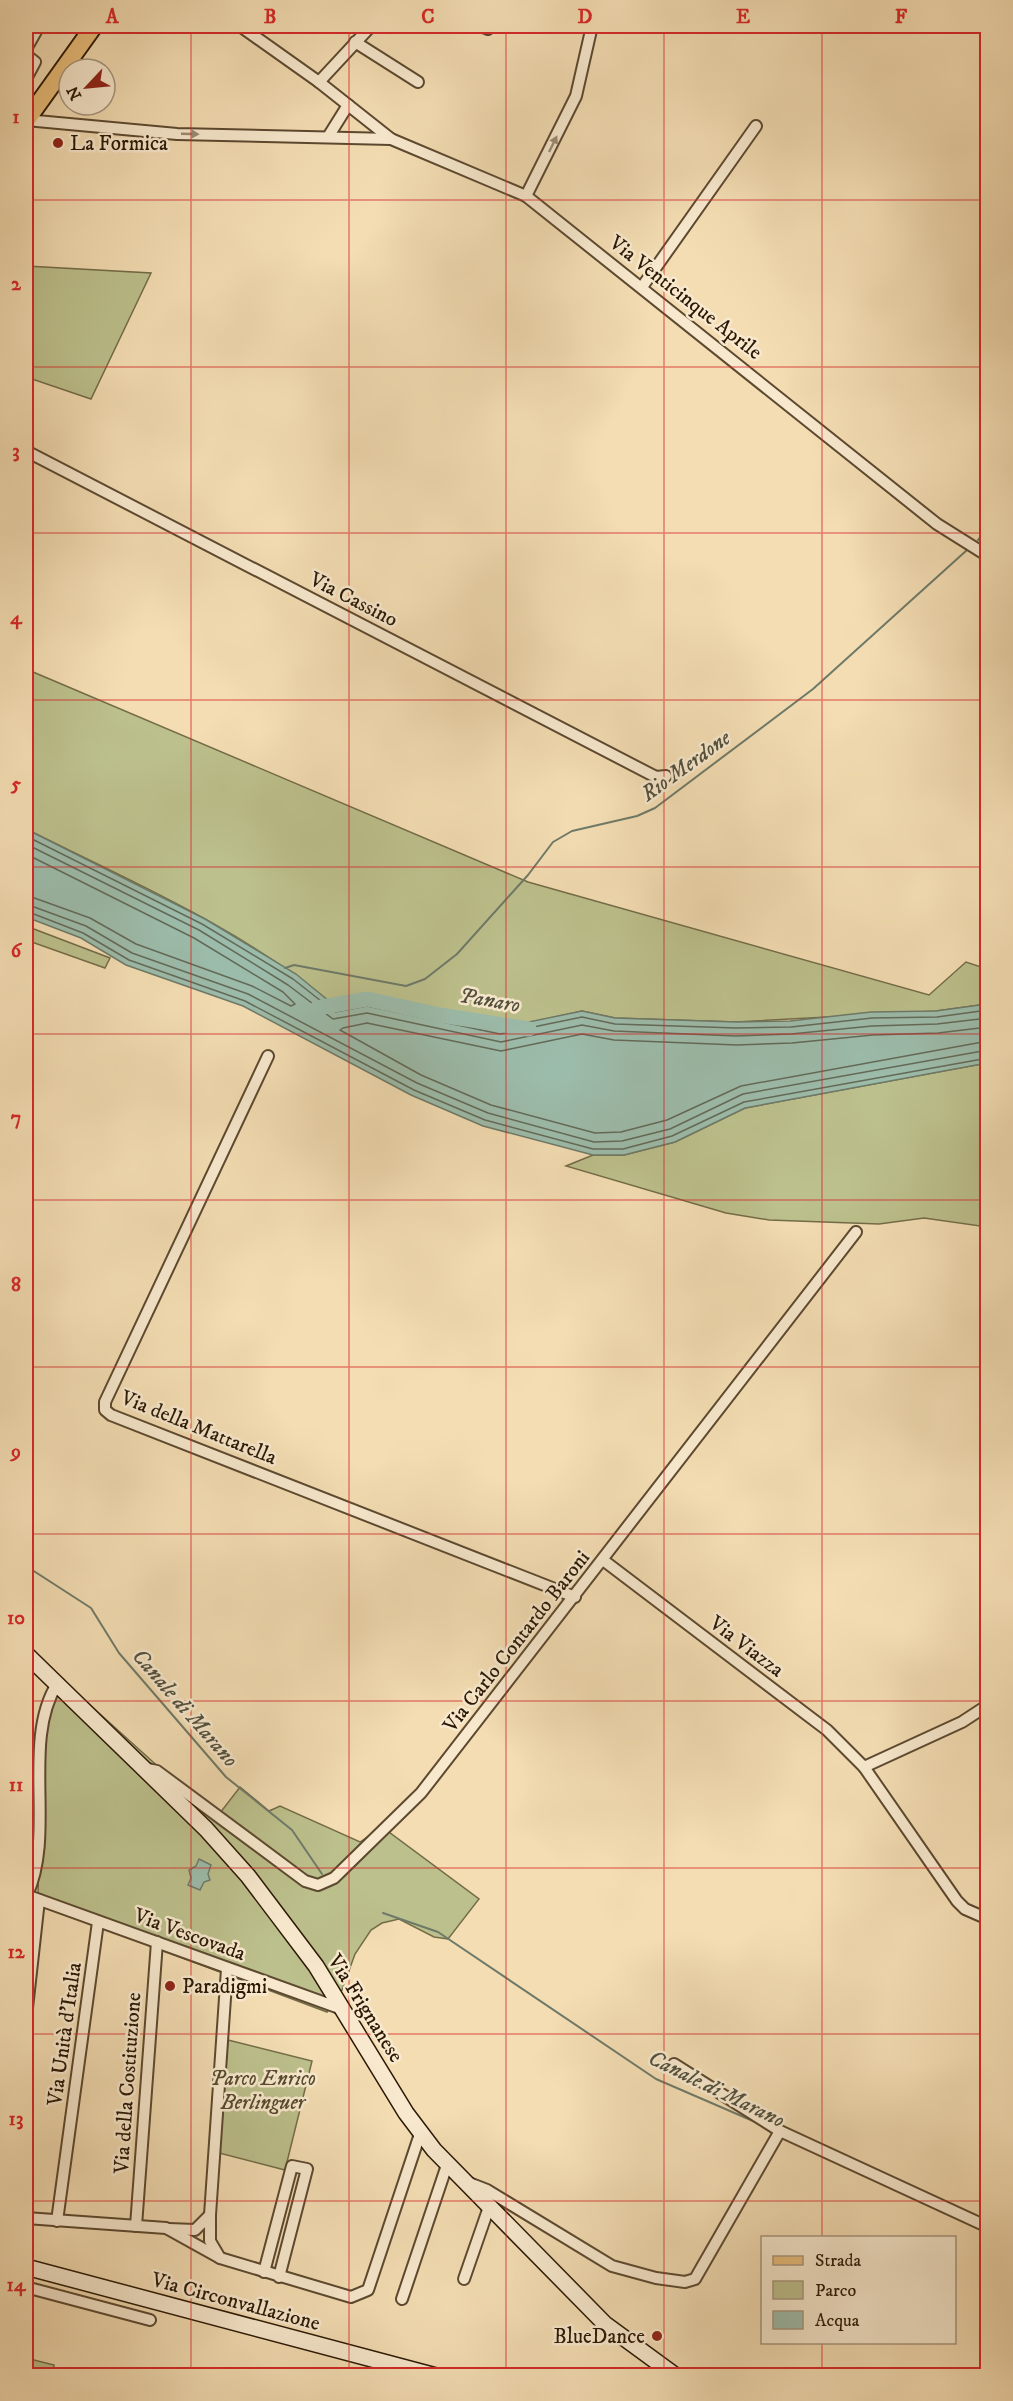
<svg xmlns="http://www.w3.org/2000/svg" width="1013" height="2401" font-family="'IM FELL DW Pica',serif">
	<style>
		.green { fill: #bcc08c; stroke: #736c48; stroke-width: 1.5 }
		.water { fill: #9cbcab; stroke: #6e7a69; stroke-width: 1.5 }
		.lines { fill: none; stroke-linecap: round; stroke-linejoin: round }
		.shore { stroke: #636a58; stroke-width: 1.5 }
		.stream { stroke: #6e7a69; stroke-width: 2 }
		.river { stroke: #9cbcab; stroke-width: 15 }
		.minor-casing { stroke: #5c4930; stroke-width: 14 }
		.secondary-casing { stroke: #2a1805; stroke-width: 18 }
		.primary-casing { stroke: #2a1805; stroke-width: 20 }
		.minor { stroke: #f8e9ce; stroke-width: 10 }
		.secondary { stroke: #f8e9ce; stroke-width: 15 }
		.primary { stroke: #eabe7a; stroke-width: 16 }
		.oneway { fill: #9b8b74 }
		.grid { fill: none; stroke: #d62828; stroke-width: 1.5; stroke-opacity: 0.55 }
		.poi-dot { fill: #8f2418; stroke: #f8e9ce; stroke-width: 2 }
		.labels { text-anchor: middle; stroke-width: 5; stroke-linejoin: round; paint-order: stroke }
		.poi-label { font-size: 21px; fill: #2a1805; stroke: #f8e9ce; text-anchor: start }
		.street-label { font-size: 21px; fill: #2a1805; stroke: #f8e9ce }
		.park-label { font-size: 21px; font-style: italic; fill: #564a2e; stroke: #f8e9ce }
		.water-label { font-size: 22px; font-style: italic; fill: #52513f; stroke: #f8e9ce }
		.neatline { fill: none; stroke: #d62828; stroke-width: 2 }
		.grid-label { font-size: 20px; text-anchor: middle; font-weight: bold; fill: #d62828 }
	</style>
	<rect width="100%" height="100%" fill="#f4ddb3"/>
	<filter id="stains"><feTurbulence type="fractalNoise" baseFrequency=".00333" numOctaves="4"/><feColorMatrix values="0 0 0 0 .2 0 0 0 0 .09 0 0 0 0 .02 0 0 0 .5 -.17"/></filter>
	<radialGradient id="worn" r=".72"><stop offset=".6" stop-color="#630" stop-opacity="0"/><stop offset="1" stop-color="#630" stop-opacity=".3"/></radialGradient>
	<!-- green -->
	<g class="green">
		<path d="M26,266L151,273L91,399L26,377Z"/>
		<path d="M26,669L528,882L929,995L966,962L987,969V1004L936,1011L736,1022L615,1018L582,1011L500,1029L367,999L335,1006C243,929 132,882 26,829Z"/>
		<path d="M26,926L110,958L105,968L26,940Z"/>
		<path d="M987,1063V1227L924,1218L879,1224L769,1220L726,1213L566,1166L593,1155H624L675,1142L745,1108Z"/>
		<path d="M55,1684L89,1704L163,1771L220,1813L240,1787L269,1811L280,1806L360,1842L382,1827L479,1899L448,1939L434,1937L399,1919L382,1923L371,1930L355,1954L342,1990L327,2012L38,1904L40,1732Z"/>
		<path d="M228,2040L312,2061L285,2170L219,2153Z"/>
		<path d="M26,2358L54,2365L52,2375H26Z"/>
	</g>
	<!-- water -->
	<g class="water">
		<path d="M26,829L205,919L296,974L335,1006L367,999L500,1028L582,1011L615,1018L736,1022L790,1021L871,1012L936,1011L987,1004V1063L745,1108L675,1142L624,1155H593L483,1126L411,1095L243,1006L126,965L81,938L26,917Z"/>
		<path d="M199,1859L211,1865L208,1874L210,1880L204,1882L200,1890L188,1885L191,1878L189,1870L196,1866Z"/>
	</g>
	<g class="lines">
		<!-- shore -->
		<g class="shore">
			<path d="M26,836L202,924L293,979L335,1012L367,1006L500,1034L582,1017L615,1024L736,1028L791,1027L872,1018L937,1017L988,1010"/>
			<path d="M26,844L199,930L288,985L333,1019L367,1013L501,1042L582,1025L614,1031L736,1036L791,1034L872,1026L937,1024L988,1018"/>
			<path d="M26,854L194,938L283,992L295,1004L291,1006L252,986L136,944L90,918L26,895"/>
			<path d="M26,904L86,926L132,953L248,994L417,1083L488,1113L594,1142L622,1141L670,1129L743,1094L988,1050"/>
			<path d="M26,911L83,933L129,960L245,1001L414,1090L485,1120L593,1149H623L672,1136L744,1102L988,1058"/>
			<path d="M988,1027L938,1033L873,1035L792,1043L737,1045L614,1040L582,1034L501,1051L367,1023L343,1028L340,1030L421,1075L491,1105L595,1133L621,1132L667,1120L741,1086L988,1041"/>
		</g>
		<!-- stream -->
		<g class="stream">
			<path d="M978,540L988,528"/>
			<path d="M285,968L294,965L406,986L425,979L457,954L528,875L553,842L572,831L637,816L655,808L813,689L967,550"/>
			<path d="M26,1566L91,1608L119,1653L226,1777L292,1830L322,1874"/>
			<path d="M383,1913L438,1932L656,2079L760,2124"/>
			<path d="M974,2226L988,2233"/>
		</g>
		<!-- river -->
		<path class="river" d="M317,1008L367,999L440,1015L529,1029"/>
		<defs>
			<g id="minor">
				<path d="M240,26L319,82L391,139"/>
				<path d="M481,26L488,29"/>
				<path d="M355,42L418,82"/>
				<path d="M26,49L39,26"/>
				<path d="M26,55L35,62L26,79"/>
				<path d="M319,82L371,26"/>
				<path d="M26,120L177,134L391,139L526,196L937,524L988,556"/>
				<path d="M328,137L348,105"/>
				<path d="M526,196L576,96L592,26"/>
				<path d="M642,287L756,126"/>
				<path d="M26,451L656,777L666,776"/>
				<path d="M268,1056L105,1402V1410L111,1415L575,1597"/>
				<path d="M603,1560L827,1730L864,1767L962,1722L988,1705"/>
				<path d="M864,1767L957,1901L965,1909L988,1919"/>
				<path d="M143,1768L157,1771L305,1881L318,1885L334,1878L421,1793L856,1232"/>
				<path d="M26,1895L342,2009"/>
				<path d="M27,1895C56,1833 21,1742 57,1684"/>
				<path d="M26,2017L39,1900"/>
				<path d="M674,2064L780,2131L988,2227"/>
				<path d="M469,2183L487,2190L612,2266L656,2278L685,2282L695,2279L780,2131"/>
				<path d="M26,2218L166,2228L220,2258L351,2297L368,2290L420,2134"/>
				<path d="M57,2221L98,1922"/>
				<path d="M136,2226L157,1942"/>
				<path d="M169,2229L195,2230L210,2215"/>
				<path d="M220,2258L210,2241V2215L227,1969"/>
				<path d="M264,2272L292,2166L307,2169L279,2277"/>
				<path d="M464,2279L489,2207"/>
				<path d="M26,2290L33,2289L150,2320"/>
				<path d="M402,2299L447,2165"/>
			</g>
			<g id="secondary">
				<path d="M26,1654L206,1829L248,1876L316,1966L406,2113L434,2150L605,2324L676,2376"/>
				<path d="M26,2267L436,2376"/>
			</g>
			<path id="primary" d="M26,121L94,26"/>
		</defs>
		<!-- minor casing -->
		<use href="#minor" class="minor-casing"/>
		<!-- secondary casing -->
		<use href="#secondary" class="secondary-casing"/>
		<!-- primary casing -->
		<use href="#primary" class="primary-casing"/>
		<!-- minor -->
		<use href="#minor" class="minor"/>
		<!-- secondary -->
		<use href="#secondary" class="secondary"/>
		<!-- primary -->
		<use href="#primary" class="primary"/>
	</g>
	<!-- one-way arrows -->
	<defs><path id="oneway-solid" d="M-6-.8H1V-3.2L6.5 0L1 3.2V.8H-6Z" transform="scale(1.5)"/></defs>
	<g class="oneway">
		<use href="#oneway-solid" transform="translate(190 134) rotate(2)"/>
		<use href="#oneway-solid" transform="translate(553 144) rotate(-64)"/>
	</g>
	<!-- grid -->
	<path class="grid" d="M191,26V2376M349,26V2376M506,26V2376M664,26V2376M822,26V2238M26,200H988M26,367H988M26,533H988M26,700H988M26,867H988M26,1034H988M26,1200H988M26,1367H988M26,1534H988M26,1701H988M26,1868H988M26,2034H988M26,2201H988M822,2342V2376"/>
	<!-- markers -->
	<g class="poi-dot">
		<circle cx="58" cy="143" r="6"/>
		<circle cx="170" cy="1986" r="6"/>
		<circle cx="657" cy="2336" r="6"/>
	</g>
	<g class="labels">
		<!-- poi labels -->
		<g class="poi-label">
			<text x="70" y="150">La Formica</text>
			<text x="182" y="1993">Paradigmi</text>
			<text x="645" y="2343" text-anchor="end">BlueDance</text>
		</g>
		<!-- street labels -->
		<g class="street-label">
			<text transform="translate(686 297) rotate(38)" y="7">Via Venticinque Aprile</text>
			<text transform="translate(354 599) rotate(27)" y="7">Via Cassino</text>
			<text transform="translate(199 1427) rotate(22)" y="7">Via della Mattarella</text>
			<text transform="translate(516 1641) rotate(-52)" y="7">Via Carlo Contardo Baroni</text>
			<text transform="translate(747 1646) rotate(37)" y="7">Via Viazza</text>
			<text transform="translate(190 1934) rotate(20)" y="7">Via Vescovada</text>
			<text transform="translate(366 2008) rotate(58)" y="7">Via Frignanese</text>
			<text transform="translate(64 2034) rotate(-82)" y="7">Via Unità d'Italia</text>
			<text transform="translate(127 2083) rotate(-86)" y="7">Via della Costituzione</text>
			<text transform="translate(236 2301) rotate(15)" y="7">Via Circonvallazione</text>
		</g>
		<!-- park labels -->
		<g class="park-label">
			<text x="263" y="2085">Parco Enrico<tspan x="263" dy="24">Berlinguer</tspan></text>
		</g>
		<!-- water labels -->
		<g class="water-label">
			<text transform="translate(685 765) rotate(-36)" y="8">Rio Merdone</text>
			<text transform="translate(490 999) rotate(10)" y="8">Panaro</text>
			<text transform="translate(186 1707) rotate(49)" y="8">Canale di Marano</text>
			<text transform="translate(717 2088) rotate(26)" y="8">Canale di Marano</text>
		</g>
	</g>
	<!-- margin -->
	<rect width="1013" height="2401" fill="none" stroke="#f4ddb3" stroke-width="66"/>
	<!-- legend -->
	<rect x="761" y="2236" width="195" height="108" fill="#f8e9ce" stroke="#a6957e" stroke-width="1.5"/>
	<rect x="773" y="2256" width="30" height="9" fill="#eabe7a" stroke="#a6957e" stroke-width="1.5"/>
	<text x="815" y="2266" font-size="18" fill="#2a1805">Strada</text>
	<rect x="773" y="2281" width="30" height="18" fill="#bcc08c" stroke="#a6957e" stroke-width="1.5"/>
	<text x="815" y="2296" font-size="18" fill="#2a1805">Parco</text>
	<rect x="773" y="2311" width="30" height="18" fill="#9cbcab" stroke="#a6957e" stroke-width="1.5"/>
	<text x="815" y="2326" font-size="18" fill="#2a1805">Acqua</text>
	<!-- north arrow -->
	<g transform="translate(87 87) rotate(244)"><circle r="28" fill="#f8e9ce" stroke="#a6957e" stroke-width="1.5"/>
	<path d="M0-4.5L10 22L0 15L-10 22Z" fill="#8f2418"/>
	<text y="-9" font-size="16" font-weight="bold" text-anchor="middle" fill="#2a1805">N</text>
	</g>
	<rect x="33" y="33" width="947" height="2335" class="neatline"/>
	<g class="grid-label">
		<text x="112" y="23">A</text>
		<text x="270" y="23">B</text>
		<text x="428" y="23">C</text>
		<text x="585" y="23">D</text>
		<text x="743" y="23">E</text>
		<text x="901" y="23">F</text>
		<text x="16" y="123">1</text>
		<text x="16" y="290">2</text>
		<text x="16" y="457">3</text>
		<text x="16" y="624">4</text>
		<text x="16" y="790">5</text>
		<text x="16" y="957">6</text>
		<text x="16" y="1124">7</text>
		<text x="16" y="1291">8</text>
		<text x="16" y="1458">9</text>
		<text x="16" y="1624">10</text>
		<text x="16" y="1791">11</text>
		<text x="16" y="1958">12</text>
		<text x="16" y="2125">13</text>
		<text x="16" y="2291">14</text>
	</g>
	<rect width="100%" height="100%" filter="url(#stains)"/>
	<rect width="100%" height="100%" fill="url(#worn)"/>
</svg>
